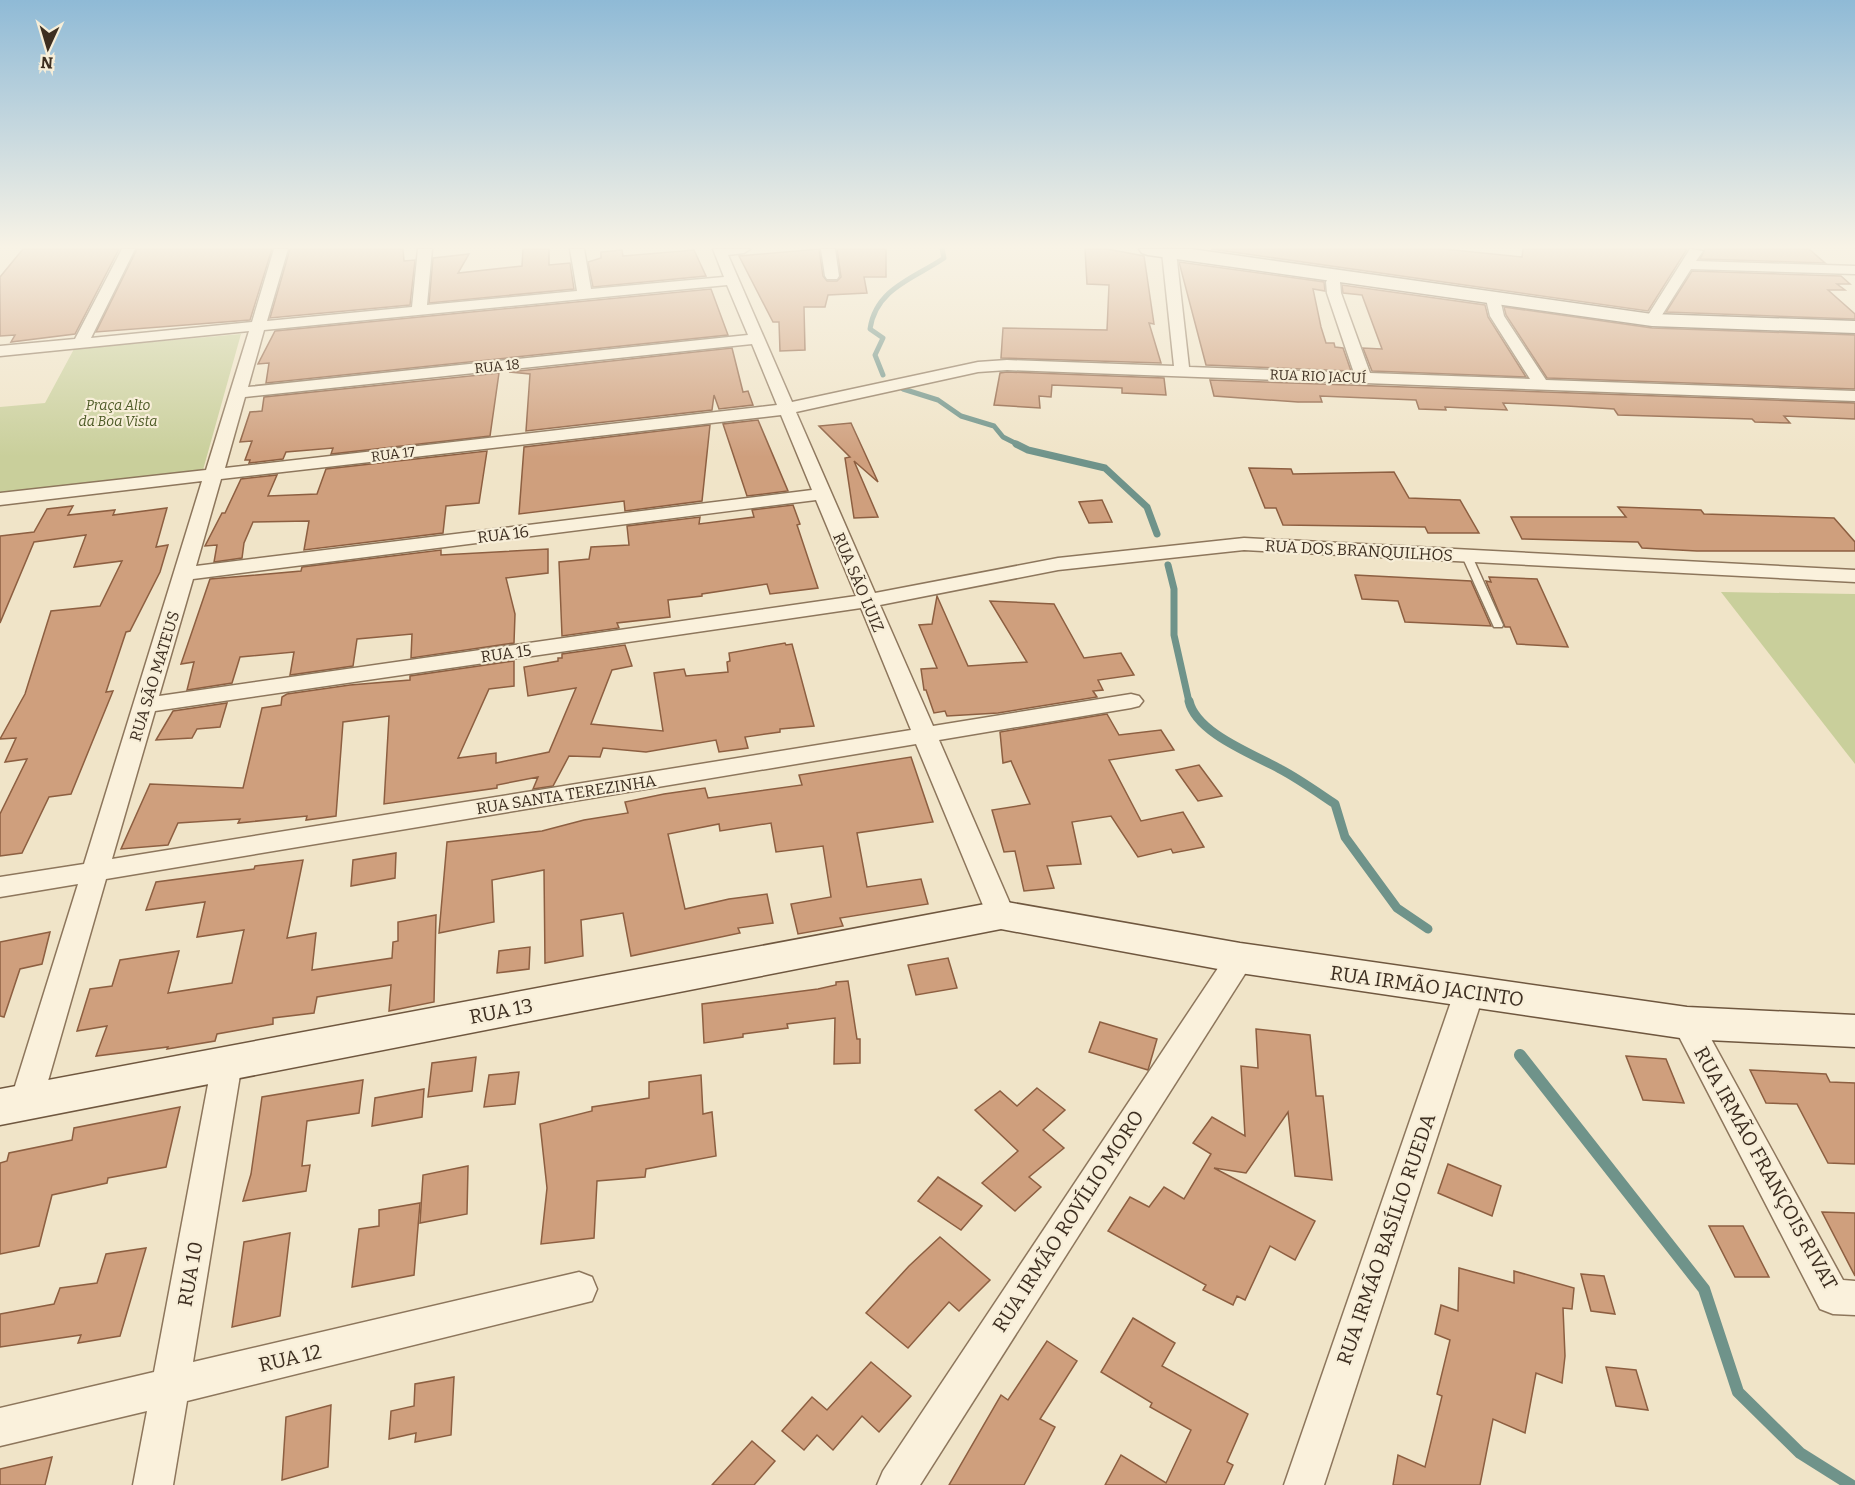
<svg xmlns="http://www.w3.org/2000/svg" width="1855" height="1485" font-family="Bitter,serif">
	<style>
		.green { fill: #c9cf9b }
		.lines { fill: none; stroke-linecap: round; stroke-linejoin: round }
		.stream-far3 { stroke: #6f938a; stroke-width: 5 }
		.stream-far2 { stroke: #6f938a; stroke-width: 7 }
		.stream-far1 { stroke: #6f938a; stroke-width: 9 }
		.stream { stroke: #6f938a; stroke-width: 12 }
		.building { fill: #cf9f7d; stroke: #8d5f41; stroke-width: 1.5 }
		.lane-casing { stroke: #8d765c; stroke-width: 3 }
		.street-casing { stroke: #8d765c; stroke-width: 3 }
		.secondary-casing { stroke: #6f573f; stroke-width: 3 }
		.lane { fill: #faf1dc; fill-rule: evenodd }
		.street { fill: #faf1dc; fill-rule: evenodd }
		.secondary { fill: #faf1dc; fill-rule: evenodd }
		.labels { text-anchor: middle; stroke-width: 4.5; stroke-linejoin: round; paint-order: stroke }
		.far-street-label { font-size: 14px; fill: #3d2e20; stroke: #f7eed8 }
		.far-park-label { font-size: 14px; font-style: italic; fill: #4d5a26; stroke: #f7eed8 }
		.street-label { font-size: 16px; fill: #3d2e20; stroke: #f7eed8 }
		.near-street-label { font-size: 20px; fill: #3d2e20; stroke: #f7eed8 }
	</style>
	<rect width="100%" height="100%" fill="#f0e4c8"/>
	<!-- green -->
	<g class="green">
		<path d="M241,334L203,470L0,494V407L45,403L74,349Z"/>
		<path d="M1721,592L1855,594V764Z"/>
	</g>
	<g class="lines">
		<!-- stream-far3 -->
		<g class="stream-far3">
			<path d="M883,375L875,355L883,338L870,329C876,288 915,278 944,258L942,249"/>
			<path d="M903,389L938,400L961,416L994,426L1003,437L1019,445"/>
		</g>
		<!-- stream-far2 -->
		<g class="stream-far2">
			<path d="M1016,444L1028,450L1105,468L1147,507L1157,534"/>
			<path d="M1168,565L1174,589V635L1189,702"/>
		</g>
		<!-- stream-far1 -->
		<path class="stream-far1" d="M1189,701C1196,733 1253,754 1280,769C1299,779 1317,792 1335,804L1345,837L1397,908L1428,929"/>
		<!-- stream -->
		<path class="stream" d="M1520,1055L1704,1289L1738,1392L1800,1453L1851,1485"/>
	</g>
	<!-- building -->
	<g class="building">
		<path d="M23,249H119L75,334L11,342L15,335L0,336V277Z"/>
		<path d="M137,249H272L250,320L96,332Z"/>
		<path d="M290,249H403L404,261L415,260L410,305L270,318Z"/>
		<path d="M523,249H549V265L570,263L574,289L429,303L433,258L469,254L458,273L522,266Z"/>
		<path d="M819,249L823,276L827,281H837L841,277L837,249H886V277H864L867,293L828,295L825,307H804L805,350L780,351L779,322H773L739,256Z"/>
		<path d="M1085,249H1107L1144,256L1154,324L1149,323L1161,363L1001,358L1003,328L1107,330L1109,285L1087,284Z"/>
		<path d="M1211,249H1444L1522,257L1523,249H1687L1648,311Z"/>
		<path d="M1705,249H1809L1825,263L1700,259Z"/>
		<path d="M622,250L623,256L694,250L706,276L593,287L588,262L601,258V252Z"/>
		<path d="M1179,262L1324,282L1325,291L1313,289L1321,327L1326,343H1334L1335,347L1343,348L1351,371L1206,365Z"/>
		<path d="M1692,271L1841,276L1850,284H1837L1845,290H1828L1855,314V319L1666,312Z"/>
		<path d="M1342,285L1485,305L1488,317L1526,377L1372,371L1363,348L1382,349L1362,295L1343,293Z"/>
		<path d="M711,289L728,335L266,383L269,363L258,364L275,331Z"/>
		<path d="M1504,307L1652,328L1855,335V389L1547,378L1506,315Z"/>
		<path d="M732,348L743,392L748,391L753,405L719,409L714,395L712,410L526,431L530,374L509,372Z"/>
		<path d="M1007,372L1164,378L1166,395L1122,393V388L1052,385L1051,397L1039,396L1040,408L994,405L1000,373Z"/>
		<path d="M499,373L490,436L331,454L333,448L286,452L283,459L249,463L250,460H245L252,441L240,442L250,412L262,411L264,397Z"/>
		<path d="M1210,380L1855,403V419L1784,416L1790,423L1755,422L1752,419L1618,415L1614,409L1567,406L1503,403L1507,410L1445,407L1446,410L1419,409L1416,400L1320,396L1322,402H1298L1214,396Z"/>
		<path d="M758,420L788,491L747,496L723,424Z"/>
		<path d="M851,423L878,482L854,461L878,517L854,518L845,458L850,457L819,426Z"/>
		<path d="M710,425L702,501L625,511L624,501L519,514L524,447Z"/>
		<path d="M487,451L479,503L446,506L443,533L304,550L309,521L253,522L244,543L242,558L214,562L217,545L205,546L222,513H225L241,479L277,475L268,496L317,494L326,469Z"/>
		<path d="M1249,468L1291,469L1293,474L1394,472L1409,498L1460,500L1479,533H1428L1425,527L1283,525L1276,508H1265Z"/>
		<path d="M1102,500L1112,522L1089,523L1079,502Z"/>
		<path d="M793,505L800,524L797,525L818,588L770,594L767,584L702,594V596L668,600L670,617L617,623L619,628L562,636L559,562L589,559L591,547L629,545L627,526L700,517L699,524L754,517L752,510Z"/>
		<path d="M73,506L68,515L115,510L113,515L167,508L156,547L168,545L160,572L130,631L126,632L106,692L113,691L71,794L49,797L22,853L0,856V814L27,759L5,762L16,738L0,739L25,694L51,611L100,606L122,561L74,567L86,535L34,542L0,623V536L34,532L47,509Z"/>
		<path d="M1618,507L1701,510L1704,514L1834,518L1855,542V551H1697L1642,548L1638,542L1522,539L1511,517H1626Z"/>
		<path d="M548,549V573L506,578L515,614L514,643L411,658L412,634L357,639L353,666L290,675L294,652L240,657L232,683L187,690L194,662L181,664L210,579L301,571L302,567L441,550V555Z"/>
		<path d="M1355,575L1471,581L1491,626L1405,622L1398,601L1362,599Z"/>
		<path d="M1489,577L1537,579L1568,647L1517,644L1510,627H1505L1486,581L1491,582Z"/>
		<path d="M937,596L968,666L1027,662L990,601L1054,604L1084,658L1121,653L1134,675L1098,680L1103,690L1093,691L1097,697L998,713L947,716L945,711L934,713L926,690H924L921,669L937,668L919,625L932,624Z"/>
		<path d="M785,643L786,645L792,644L814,726L780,729V732L745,737L748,748L719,752L716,740L646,752L603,748L600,757L569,756L553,786L533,789L538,777L497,785V788L384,804L389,716L343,722L336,816L306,820L307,816L238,823L240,819L178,823L168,845L121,849L150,784L243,788L262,708L281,705L282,697L287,694L350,685L410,680V676L514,661V686L489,689L458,758L496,753V763L549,752L576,688L528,696L524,667L558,661V658H562V654L625,645L632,666L612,670L591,724L663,731L654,673L684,669L686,676L728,672L727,662L730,661L729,653Z"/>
		<path d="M227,703L220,727L197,729L192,738L156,740L173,711Z"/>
		<path d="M1107,714L1119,735L1161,730L1174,750L1109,760L1141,821L1183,812L1204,847L1173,853L1171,849L1138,857L1111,816L1072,822L1081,864L1047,866L1054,888L1024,891L1015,851L1004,852L992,810L1030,804L1011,761L1003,763L1000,732Z"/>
		<path d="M911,757L933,822L857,833L867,887L921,879L928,904L840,918L843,926L798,934L791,904L831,897L823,846L776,852L771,823L720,831L719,824L668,834L685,909L729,899L767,894L773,923L738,928L740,933L631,956L623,913L581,920L583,956L545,963L544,870L492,880L494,922L439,933L447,842L542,831L584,820L628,813L625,802L664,794L705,788L708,798L802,785L799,775Z"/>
		<path d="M1199,765L1222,796L1198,801L1176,770Z"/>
		<path d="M396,853L395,878L351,886L353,860Z"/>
		<path d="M303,860L287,938L316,933L312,970L392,958L393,942L398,941V922L436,915L434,1002L389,1011L391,985L317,997L314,1013L273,1018V1024L217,1034L215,1041L167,1049L168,1047L96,1056L107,1026L77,1031L90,989L112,986L120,960L179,951L168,993L232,983L244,930L197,937L205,902L146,910L156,882L254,869L255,866Z"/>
		<path d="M50,932L42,964L20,969L4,1017L0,1016V942Z"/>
		<path d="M530,947L529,969L497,973L499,951Z"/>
		<path d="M948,958L957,988L916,995L908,965Z"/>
		<path d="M848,981L857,1039H860V1063L834,1064L835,1018L787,1024L788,1028L743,1034V1037L704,1043L702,1004L818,989L836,985V982Z"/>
		<path d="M1100,1022L1157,1039L1148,1070L1089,1052Z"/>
		<path d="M1256,1029L1310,1035L1316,1096H1323L1332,1180L1295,1176L1288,1112L1246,1173L1214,1168L1315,1221L1295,1260L1270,1246L1245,1300L1237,1296L1233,1305L1203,1290L1206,1285L1108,1231L1130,1197L1149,1207L1164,1187L1184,1199L1211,1154L1193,1143L1212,1117L1245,1136L1241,1066L1258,1068Z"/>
		<path d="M1626,1056L1666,1059L1684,1103L1643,1100Z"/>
		<path d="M476,1057L472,1091L428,1097L432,1063Z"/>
		<path d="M1750,1070L1826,1074L1830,1082L1855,1083V1164L1828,1163L1797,1104L1766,1103Z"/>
		<path d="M519,1072L515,1104L484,1107L489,1075Z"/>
		<path d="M701,1075L703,1114L712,1112L716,1156L646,1169L645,1177L597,1181L594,1238L541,1244L547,1188L540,1124L592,1111V1107L649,1098V1082Z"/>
		<path d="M363,1080L359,1113L307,1121L302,1166L310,1165L306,1191L243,1201L251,1174L262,1097Z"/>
		<path d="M1037,1088L1065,1110L1043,1130L1064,1148L1029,1177L1041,1187L1015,1211L982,1183L1018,1151L975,1110L1000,1091L1017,1106Z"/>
		<path d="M424,1089L422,1117L372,1126L375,1098Z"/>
		<path d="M180,1107L166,1167L108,1178L107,1183L52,1195L39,1246L0,1254V1163L7,1161L9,1153L72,1140L74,1128Z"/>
		<path d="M1448,1164L1501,1186L1492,1216L1438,1193Z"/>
		<path d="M468,1166L467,1214L420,1223L423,1175Z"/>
		<path d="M938,1177L982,1206L961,1230L918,1201Z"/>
		<path d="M420,1203L414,1275L352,1287L359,1229L379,1226V1210Z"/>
		<path d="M1822,1212L1855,1213V1276Z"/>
		<path d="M1709,1226H1743L1769,1277H1735Z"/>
		<path d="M290,1233L280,1316L232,1327L244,1242Z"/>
		<path d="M940,1237L990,1280L959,1311L949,1302L908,1348L866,1313L909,1266Z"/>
		<path d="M146,1248L120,1336L78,1343L81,1335L0,1347V1314L54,1304L60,1288L97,1283L106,1254Z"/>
		<path d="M1459,1268L1514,1283V1271L1574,1288L1572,1309L1563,1308L1565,1356L1562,1383L1536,1373L1525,1433L1493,1419L1480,1485H1393L1398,1455L1425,1467L1442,1396L1437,1394L1450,1340L1435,1334L1441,1305L1458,1311Z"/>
		<path d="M1581,1274L1604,1276L1615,1314L1591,1311Z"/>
		<path d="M1133,1318L1175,1343L1162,1366L1248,1414L1227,1462L1233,1465L1224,1485H1105L1121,1455L1166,1483L1191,1430L1150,1407L1152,1403L1101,1372Z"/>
		<path d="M1047,1341L1077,1361L1040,1419L1055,1427L1024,1485H949L1001,1395L1008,1400Z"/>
		<path d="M871,1362L911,1396L879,1432L862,1416L833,1450L817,1435L804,1450L782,1431L812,1397L827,1410Z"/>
		<path d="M1606,1367L1636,1370L1648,1410L1616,1406Z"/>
		<path d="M454,1377L451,1435L415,1442L416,1433L389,1439L391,1411L414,1406L415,1384Z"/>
		<path d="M331,1405L328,1467L282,1480L286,1417Z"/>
		<path d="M752,1441L775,1461L754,1485H712Z"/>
		<path d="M52,1457L45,1485H0V1469Z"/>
	</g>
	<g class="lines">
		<defs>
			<path id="lane" d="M1467,553L1472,556L1503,625L1502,627H1494L1493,625L1462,556Z"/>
			<g id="street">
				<path d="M122,249H135L91,338L252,322L274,249H288L267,321L412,307L418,249H432L427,305L577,291L570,249H584L591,289L724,277L713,249H750L744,253L728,255L792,402L978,362L1007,360L1174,366L1162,252L1164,249H1174L1176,252L1189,367L1354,373L1327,293L1326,282L1331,273L1336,272L1343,276L1340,282L1341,293L1370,373L1530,379L1490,316L1486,299L1493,295L1500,299L1504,316L1546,380L1855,391V401L1007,370L978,372L796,412L875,593L1058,558L1244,538L1855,570V582L1244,550L1058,570L880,605L933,726L1131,694L1139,696L1143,701L1139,706L1131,708L939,740L1015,915L1011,922L1001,925L991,922L987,915L916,744L106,879L42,1102L37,1111L26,1115L15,1111L10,1102L78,884L0,897V877L84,864L202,481L0,505V493L206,470L249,331L0,356V346L75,339ZM727,285L748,335L248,387L264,330ZM752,344L777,405L225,468L245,397ZM781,415L812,490L196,566L221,479ZM816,500L856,596L159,696L193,579ZM861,608L911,730L112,859L155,711Z"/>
				<path d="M821,249H835L839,276L837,279H827L825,276Z"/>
				<path d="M1690,249L1703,251L1696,261L1855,266V274L1691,269L1657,323H1647L1645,320Z"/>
				<path d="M1240,947L1250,950L1254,958L1250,966L920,1485H877L883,1471L1230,950Z"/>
				<path d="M1469,982L1479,985L1484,993L1324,1485H1284L1454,993L1459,985Z"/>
				<path d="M1687,1011L1698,1015L1843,1280L1855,1281V1315L1833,1314L1820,1309L1672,1023L1676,1015Z"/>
				<path d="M227,1050L238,1054L242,1063L193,1362L579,1272L592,1277L597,1289L592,1301L187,1401L173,1485H133L147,1411L0,1446V1408L154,1372L212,1063L216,1054Z"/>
			</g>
			<g id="secondary">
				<path d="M1139,249H1191L1652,314L1855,321V333L1652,326L1148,255L1142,253Z"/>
				<path d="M1001,901L1240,943L1687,1007L1855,1015V1047L1687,1039L1240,973L1001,929L0,1125V1089Z"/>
			</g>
		</defs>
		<!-- lane casing -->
		<use href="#lane" class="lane-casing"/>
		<!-- street casing -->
		<use href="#street" class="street-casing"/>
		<!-- secondary casing -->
		<use href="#secondary" class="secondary-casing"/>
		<!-- lane -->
		<use href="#lane" class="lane"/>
		<!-- street -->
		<use href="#street" class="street"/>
		<!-- secondary -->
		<use href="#secondary" class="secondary"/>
	</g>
	<!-- sky -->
	<linearGradient id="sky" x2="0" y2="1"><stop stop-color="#8fbad6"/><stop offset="0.54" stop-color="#f8f3e6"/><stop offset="1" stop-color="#f8f3e6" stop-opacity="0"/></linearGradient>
	<rect width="1855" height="457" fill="url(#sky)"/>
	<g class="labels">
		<!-- far-street labels -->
		<g class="far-street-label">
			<text transform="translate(497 366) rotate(-6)" y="5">RUA 18</text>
			<text transform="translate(1318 376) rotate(2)" y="5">RUA RIO JACUÍ</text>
			<text transform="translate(393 454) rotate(-7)" y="5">RUA 17</text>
		</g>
		<!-- far-park labels -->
		<g class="far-park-label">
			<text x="118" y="410">Praça Alto<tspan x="118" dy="16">da Boa Vista</tspan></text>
		</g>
		<!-- street labels -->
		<g class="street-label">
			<text transform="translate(503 534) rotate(-7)" y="6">RUA 16</text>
			<text transform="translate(1359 550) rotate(3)" y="6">RUA DOS BRANQUILHOS</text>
			<text transform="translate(859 582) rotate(67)" y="6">RUA SÃO LUIZ</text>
			<text transform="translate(506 653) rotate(-8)" y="6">RUA 15</text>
			<text transform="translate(154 676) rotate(-73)" y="6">RUA SÃO MATEUS</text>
			<text transform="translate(566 794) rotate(-9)" y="6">RUA SANTA TEREZINHA</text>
		</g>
		<!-- near-street labels -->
		<g class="near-street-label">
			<text transform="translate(1427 986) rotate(8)" y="7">RUA IRMÃO JACINTO</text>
			<text transform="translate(501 1011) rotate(-11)" y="7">RUA 13</text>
			<text transform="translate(1766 1168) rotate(61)" y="7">RUA IRMÃO FRANÇOIS RIVAT</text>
			<text transform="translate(1068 1221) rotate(-57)" y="7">RUA IRMÃO ROVÍLIO MORO</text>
			<text transform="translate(1386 1239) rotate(-71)" y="7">RUA IRMÃO BASÍLIO RUEDA</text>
			<text transform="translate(190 1274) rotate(-80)" y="7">RUA 10</text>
			<text transform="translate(290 1358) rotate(-13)" y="7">RUA 12</text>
		</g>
	</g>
	<!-- north arrow -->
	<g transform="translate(48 48) rotate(184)" stroke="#f7eed8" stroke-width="4.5" paint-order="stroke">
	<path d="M0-4.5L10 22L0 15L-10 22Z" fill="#3d2e20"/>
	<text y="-9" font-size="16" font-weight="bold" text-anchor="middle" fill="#3d2e20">N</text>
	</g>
</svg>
